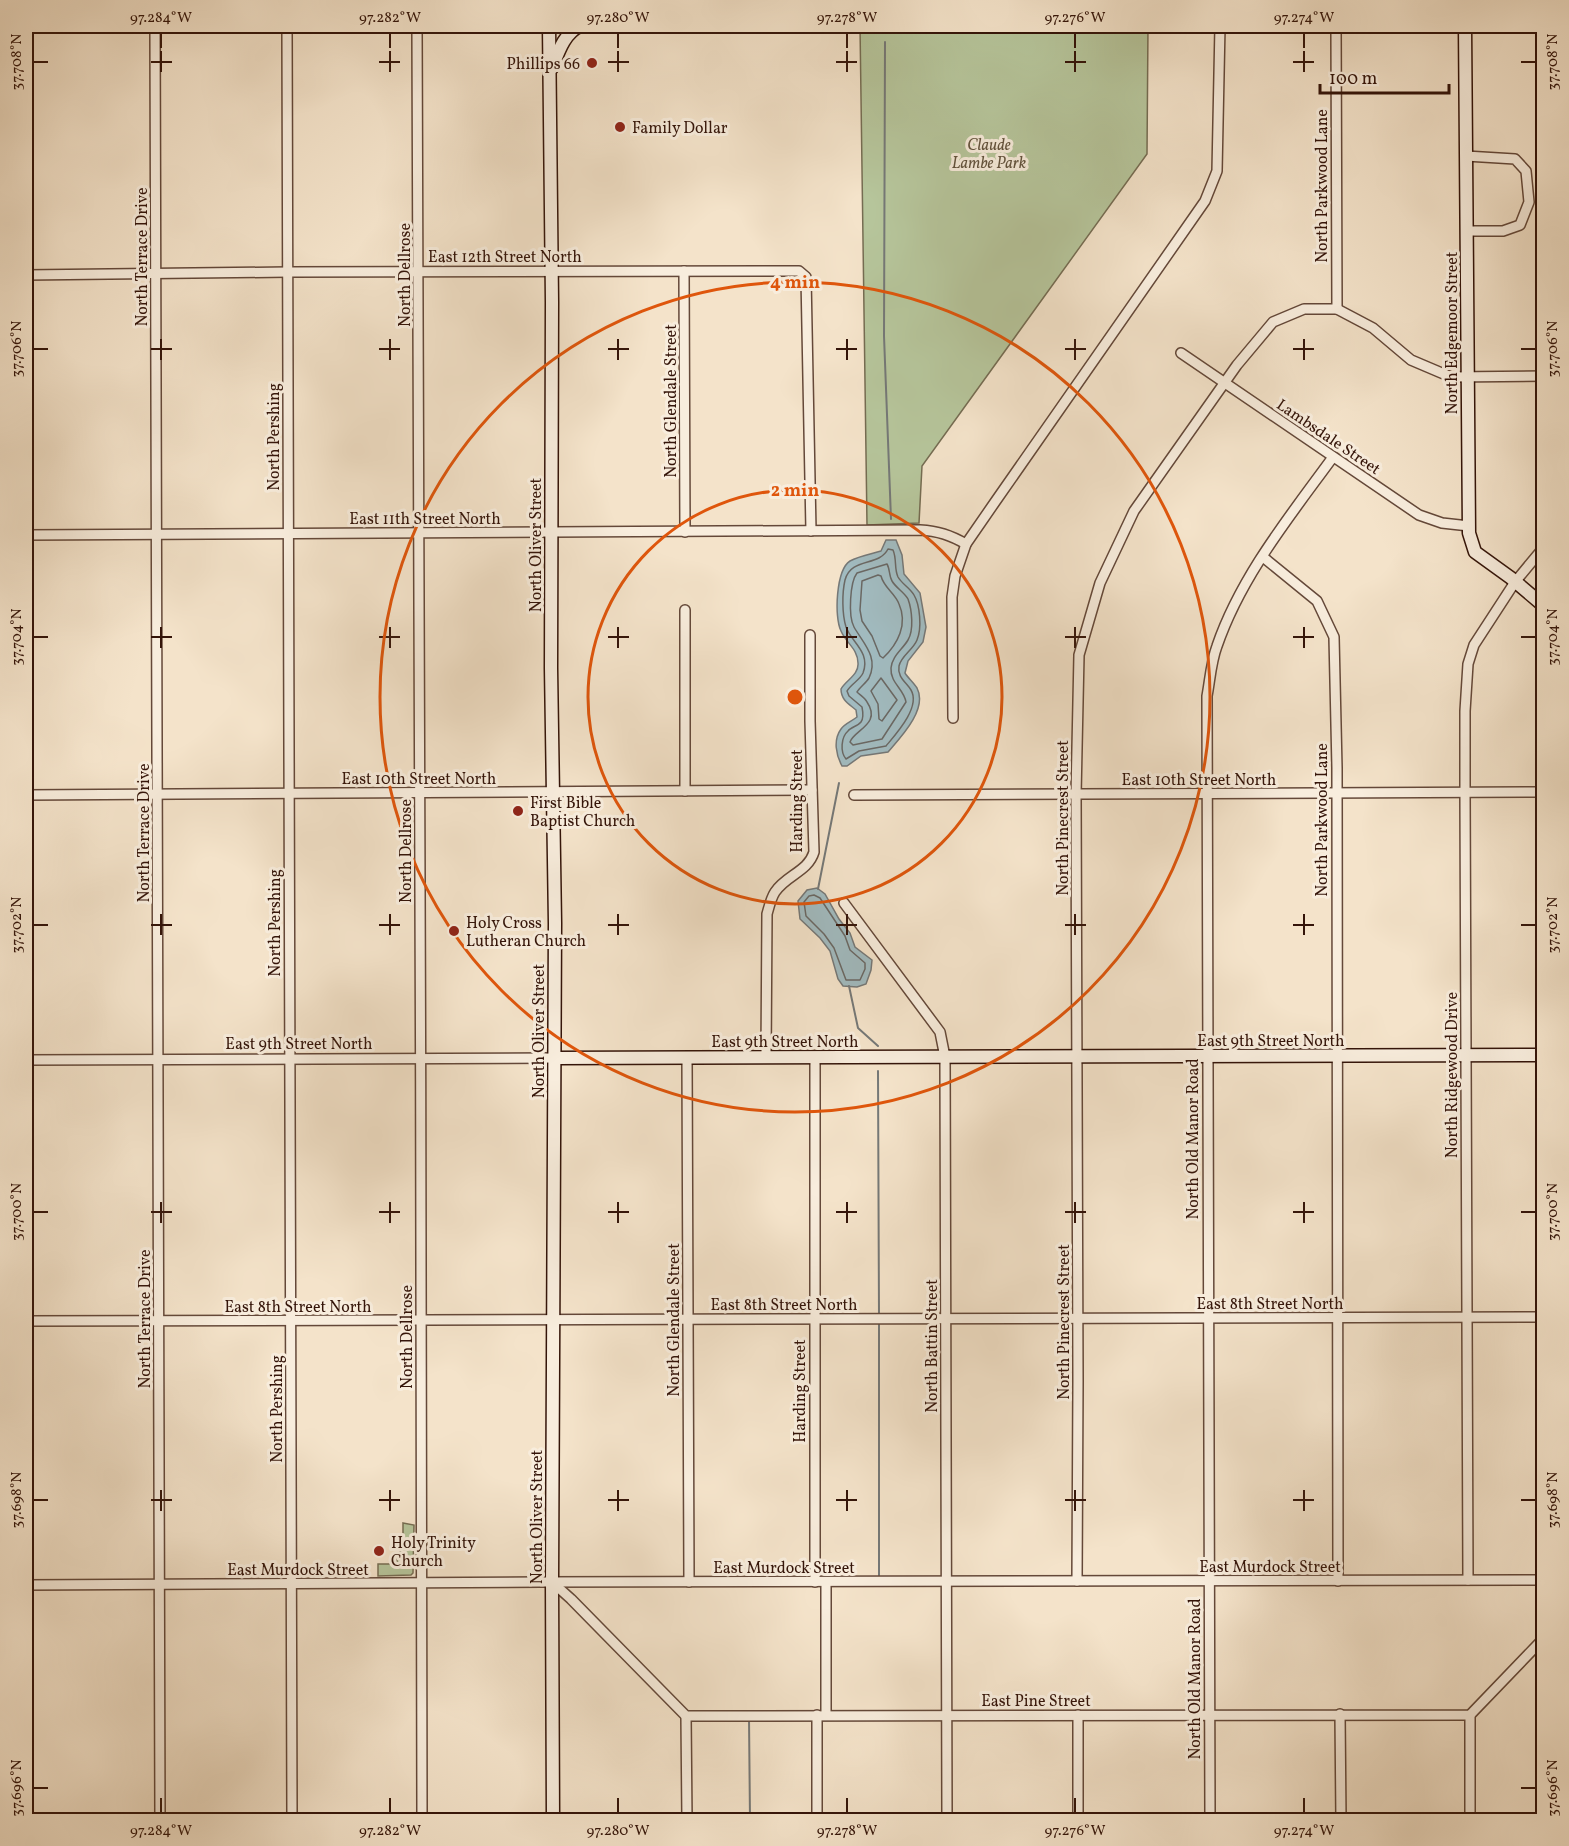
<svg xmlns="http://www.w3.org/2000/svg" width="1569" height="1846" font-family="Vollkorn,serif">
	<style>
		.green { fill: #b6c59b; stroke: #756c52; stroke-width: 1.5 }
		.water { fill: #a1bbc0; stroke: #757877; stroke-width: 1.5 }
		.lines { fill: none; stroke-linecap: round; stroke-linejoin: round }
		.shore { stroke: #6a6864; stroke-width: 1.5 }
		.stream { stroke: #757877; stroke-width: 2 }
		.street-casing { stroke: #644839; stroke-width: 12 }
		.secondary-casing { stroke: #341409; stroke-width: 15 }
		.street { stroke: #f8eddd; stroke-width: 9 }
		.secondary { stroke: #f8eddd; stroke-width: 12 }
		.ticks { fill: none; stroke: #341409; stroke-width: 2 }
		.ring { fill: none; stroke: #df560c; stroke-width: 3 }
		.poi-dot { fill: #8f2418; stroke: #f8eddd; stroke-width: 2 }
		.labels { text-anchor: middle; stroke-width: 6; stroke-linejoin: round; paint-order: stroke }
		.poi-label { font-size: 16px; fill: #341409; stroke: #f8eddd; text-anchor: start }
		.park-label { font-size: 16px; font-style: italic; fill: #62523c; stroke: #f8eddd }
		.street-label { font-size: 16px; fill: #341409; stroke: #f8eddd }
		.centre { fill: #df560c; stroke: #f8eddd; stroke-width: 3 }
		.ring-label { font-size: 18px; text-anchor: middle; font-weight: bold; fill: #df560c; stroke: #f8eddd; stroke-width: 6; stroke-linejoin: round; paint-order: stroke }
		.neatline { fill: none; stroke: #341409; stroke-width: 2 }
		.ticks-label { font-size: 15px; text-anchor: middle; fill: #341409 }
	</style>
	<rect width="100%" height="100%" fill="#f4e3ca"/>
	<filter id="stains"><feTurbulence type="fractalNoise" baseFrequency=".00333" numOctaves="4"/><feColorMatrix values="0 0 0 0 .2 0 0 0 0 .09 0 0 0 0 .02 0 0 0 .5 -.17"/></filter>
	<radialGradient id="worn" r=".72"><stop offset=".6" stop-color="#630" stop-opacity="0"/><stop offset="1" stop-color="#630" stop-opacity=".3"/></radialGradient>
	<!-- green -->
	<g class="green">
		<path d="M860,26H1148L1147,154L922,466L919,523L867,525Z"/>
		<path d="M403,1523L414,1525L413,1573L411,1575L378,1576V1564H397V1558H400V1543H397V1539L403,1538Z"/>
	</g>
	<!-- water -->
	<g class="water">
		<path d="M886,540H896L902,555L904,574L920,593L926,627L923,642L908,661L905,673C908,678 914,683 917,688C928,709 901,737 888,752L861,756L847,766H842C836,755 833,740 841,729C844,724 852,721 857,717L856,710C849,704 841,700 841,689C846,680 859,675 858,663C858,649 846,643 841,631C834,617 836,570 850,561C859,556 871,554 881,551Z"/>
		<path d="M817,888L825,894L839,919L850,933L855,947L872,960L871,970L866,984L857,987L843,986L838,979L830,951L820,938L800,919L798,901L807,890Z"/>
	</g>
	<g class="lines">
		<!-- shore -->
		<g class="shore">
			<path d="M888,549L893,550C897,559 894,569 898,577C902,584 910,588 914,595C920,605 922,628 917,640C913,650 901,656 899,666C897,677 906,682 911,690C921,707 896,734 886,746L859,751L846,759C840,752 841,737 848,731C851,727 858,726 861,722C864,718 863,712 862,707L849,696L847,691C851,684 860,680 863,673C871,652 851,642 846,627C842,614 842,593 845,580C851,557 879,567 888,549Z"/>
			<path d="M887,564C890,569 889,576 892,581C896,588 904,592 908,599C912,610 914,630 908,640C902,650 892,656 891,668C890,683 904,689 906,702L882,739L853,745L850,742C854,730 882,724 867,702C865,698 860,695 857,692C860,687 866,683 869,678C879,657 863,643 854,627C848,616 850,582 857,573Z"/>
			<path d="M878,575L881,576C884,588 895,593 899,604C908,624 898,644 883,658L880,656L872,636L862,621L860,610L862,581Z"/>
			<path d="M881,678L897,700L882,721L879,719L878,704L871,691Z"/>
			<path d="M814,895L820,898L845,936L850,950L865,963V969L860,980H846L834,948L824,934L806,916L804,902L809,896Z"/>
		</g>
		<!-- stream -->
		<g class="stream">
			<path d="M885,42L884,336L891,519"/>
			<path d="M818,889L839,783"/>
			<path d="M849,986L858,1028L878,1046"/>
			<path d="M878,1071L879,1317"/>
			<path d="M879,1578V1323"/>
			<path d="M749,1718L750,1820"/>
		</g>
		<defs>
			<g id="street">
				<path d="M155,26L160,1820"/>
				<path d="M287,26L292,1820"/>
				<path d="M417,26C423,624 419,1222 422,1820"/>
				<path d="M1336,26L1337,309"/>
				<path d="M1466,156L1515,159L1526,171L1529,202L1520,225L1503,231H1467"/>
				<path d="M684,271L685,532"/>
				<path d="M26,275L288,272L799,271L806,277L811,531"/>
				<path d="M1181,353L1419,515L1442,523L1469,526"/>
				<path d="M26,535L920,530C938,531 950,535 966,544"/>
				<path d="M1263,557L1317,601L1334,637L1337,768L1338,1581"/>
				<path d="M685,610V791"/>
				<path d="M953,718L952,597L955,576L966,544L995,502L1205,201L1217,171L1220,26"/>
				<path d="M26,795L812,790"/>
				<path d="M854,795L1544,792"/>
				<path d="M844,903L940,1032L945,1057L947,1820"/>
				<path d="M26,1002L27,1820"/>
				<path d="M687,1057L689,1582"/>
				<path d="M766,1057L767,914C769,907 771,898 775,892C786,875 808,872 814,852L810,721V635"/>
				<path d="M26,1060L555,1058"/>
				<path d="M26,1321L1544,1317"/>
				<path d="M1468,1580L1465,793V711L1468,664L1474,645L1515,582L1544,547"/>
				<path d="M1077,1581L1078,1381L1076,795L1079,655L1100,583L1134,511L1237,365L1273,322L1304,309H1337L1373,328L1411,360L1451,377L1544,376"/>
				<path d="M552,1582L571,1599L686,1716L1470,1715L1544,1638"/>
				<path d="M815,1582V1057"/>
				<path d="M826,1582V1715"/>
				<path d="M26,1585L541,1582L1544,1580"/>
				<path d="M1340,1714L1341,1820"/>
				<path d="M817,1715V1820"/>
				<path d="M1078,1715V1820"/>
				<path d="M1470,1715V1820"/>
				<path d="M686,1716L687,1820"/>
				<path d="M1210,1820L1207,696C1210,680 1211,662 1217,646C1241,576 1290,516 1333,457"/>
			</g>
			<g id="secondary">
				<path d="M549,26L552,302L551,668L555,923L552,1582L553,1820"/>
				<path d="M1465,26L1469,533L1475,552L1511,578L1544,606"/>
				<path d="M552,68C558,53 564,33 580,26"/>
				<path d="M555,1058L1544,1055"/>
			</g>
		</defs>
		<!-- street casing -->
		<use href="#street" class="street-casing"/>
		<!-- secondary casing -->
		<use href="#secondary" class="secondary-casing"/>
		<!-- street -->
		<use href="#street" class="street"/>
		<!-- secondary -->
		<use href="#secondary" class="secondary"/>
	</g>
	<!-- ticks -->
	<path class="ticks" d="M161,33V48M390,33V48M618,33V48M847,33V48M1075,33V48M1304,33V48M161,51V72M390,51V72M618,51V72M847,51V72M1075,51V72M1304,51V72M33,62H48M151,62H172M379,62H400M608,62H629M836,62H857M1065,62H1086M1293,62H1314M1521,62H1536M161,339V360M390,339V360M618,339V360M847,339V360M1075,339V360M1304,339V360M33,349H48M151,349H172M379,349H400M608,349H629M836,349H857M1065,349H1086M1293,349H1314M1521,349H1536M161,627V648M390,627V648M618,627V648M847,627V648M1075,627V648M1304,627V648M33,637H48M151,637H172M379,637H400M608,637H629M836,637H857M1065,637H1086M1293,637H1314M1521,637H1536M161,914V935M390,914V935M618,914V935M847,914V935M1075,914V935M1304,914V935M33,925H48M151,925H172M379,925H400M608,925H629M836,925H857M1065,925H1086M1293,925H1314M1521,925H1536M161,1202V1223M390,1202V1223M618,1202V1223M847,1202V1223M1075,1202V1223M1304,1202V1223M33,1212H48M151,1212H172M379,1212H400M608,1212H629M836,1212H857M1065,1212H1086M1293,1212H1314M1521,1212H1536M161,1490V1511M390,1490V1511M618,1490V1511M847,1490V1511M1075,1490V1511M1304,1490V1511M33,1500H48M151,1500H172M379,1500H400M608,1500H629M836,1500H857M1065,1500H1086M1293,1500H1314M1521,1500H1536M33,1788H48M1521,1788H1536M161,1798V1813M390,1798V1813M618,1798V1813M847,1798V1813M1075,1798V1813M1304,1798V1813"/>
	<!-- distance rings -->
	<g class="ring">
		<circle cx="795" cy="697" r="207"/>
		<circle cx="795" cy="697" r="415"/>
	</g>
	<!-- markers -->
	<g class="poi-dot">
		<circle cx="592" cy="63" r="6"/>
		<circle cx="620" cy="127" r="6"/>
		<circle cx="518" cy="811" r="6"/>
		<circle cx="454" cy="931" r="6"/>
		<circle cx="379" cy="1551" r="6"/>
	</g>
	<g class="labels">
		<!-- poi labels -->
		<g class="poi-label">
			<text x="580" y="69" text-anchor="end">Phillips 66</text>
			<text x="632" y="133">Family Dollar</text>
			<text x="530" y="808">First Bible<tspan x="530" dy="18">Baptist Church</tspan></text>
			<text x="466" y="928">Holy Cross<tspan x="466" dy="18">Lutheran Church</tspan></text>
			<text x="391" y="1548">Holy Trinity<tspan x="391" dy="18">Church</tspan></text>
		</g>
		<!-- park labels -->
		<g class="park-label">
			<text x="989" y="150">Claude<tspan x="989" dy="18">Lambe Park</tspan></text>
		</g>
		<!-- street labels -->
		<g class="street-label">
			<text transform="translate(1321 186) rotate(-90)" y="6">North Parkwood Lane</text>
			<text x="505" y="262">East 12th Street North</text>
			<text transform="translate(141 257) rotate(-90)" y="6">North Terrace Drive</text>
			<text transform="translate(404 275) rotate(-90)" y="6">North Dellrose</text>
			<text transform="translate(1451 333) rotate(-90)" y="6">North Edgemoor Street</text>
			<text transform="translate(670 401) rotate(-90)" y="6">North Glendale Street</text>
			<text transform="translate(1329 436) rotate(34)" y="6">Lambsdale Street</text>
			<text transform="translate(273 437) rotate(-90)" y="6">North Pershing</text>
			<text x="425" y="524">East 11th Street North</text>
			<text transform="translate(535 545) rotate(-90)" y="6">North Oliver Street</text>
			<text x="419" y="784">East 10th Street North</text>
			<text x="1199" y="785">East 10th Street North</text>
			<text transform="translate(796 801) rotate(-90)" y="6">Harding Street</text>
			<text transform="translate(1062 818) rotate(-90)" y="6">North Pinecrest Street</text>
			<text transform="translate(1321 820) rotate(-90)" y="6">North Parkwood Lane</text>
			<text transform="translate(143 833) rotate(-90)" y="6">North Terrace Drive</text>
			<text transform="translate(405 851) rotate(-90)" y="6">North Dellrose</text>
			<text transform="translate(274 923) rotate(-90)" y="6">North Pershing</text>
			<text transform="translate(538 1031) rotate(-90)" y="6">North Oliver Street</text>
			<text x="1271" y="1046">East 9th Street North</text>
			<text x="785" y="1047">East 9th Street North</text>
			<text x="299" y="1049">East 9th Street North</text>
			<text transform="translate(1451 1075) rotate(-90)" y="6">North Ridgewood Drive</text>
			<text transform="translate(1192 1139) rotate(-90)" y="6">North Old Manor Road</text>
			<text x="1270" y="1309">East 8th Street North</text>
			<text x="784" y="1310">East 8th Street North</text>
			<text x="298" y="1312">East 8th Street North</text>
			<text transform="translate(144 1319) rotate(-90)" y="6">North Terrace Drive</text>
			<text transform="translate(673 1320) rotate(-90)" y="6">North Glendale Street</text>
			<text transform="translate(1063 1322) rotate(-90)" y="6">North Pinecrest Street</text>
			<text transform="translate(406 1337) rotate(-90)" y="6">North Dellrose</text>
			<text transform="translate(931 1346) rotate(-90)" y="6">North Battin Street</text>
			<text transform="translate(799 1391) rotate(-90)" y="6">Harding Street</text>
			<text transform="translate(276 1409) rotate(-90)" y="6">North Pershing</text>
			<text transform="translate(536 1517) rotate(-90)" y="6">North Oliver Street</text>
			<text x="1270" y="1572">East Murdock Street</text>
			<text x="784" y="1573">East Murdock Street</text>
			<text x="298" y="1575">East Murdock Street</text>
			<text transform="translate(1194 1679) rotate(-90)" y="6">North Old Manor Road</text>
			<text x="1036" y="1706">East Pine Street</text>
		</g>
	</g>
	<circle cx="795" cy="697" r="9" class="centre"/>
	<g class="ring-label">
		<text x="795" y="288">4 min</text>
		<text x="795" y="496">2 min</text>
	</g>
	<!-- margin -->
	<rect width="1569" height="1846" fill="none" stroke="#f4e3ca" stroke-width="66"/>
	<!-- scale -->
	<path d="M1320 84v9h129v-9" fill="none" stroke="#341409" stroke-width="3"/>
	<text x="1329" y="84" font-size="18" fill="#341409" stroke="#f8eddd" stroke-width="4.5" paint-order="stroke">100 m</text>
	<rect x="33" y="33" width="1503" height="1780" class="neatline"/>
	<g class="ticks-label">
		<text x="161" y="22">97.284°W</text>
		<text x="390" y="22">97.282°W</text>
		<text x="618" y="22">97.280°W</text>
		<text x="847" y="22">97.278°W</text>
		<text x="1075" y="22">97.276°W</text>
		<text x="1304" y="22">97.274°W</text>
		<text transform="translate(16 62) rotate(-90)" y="5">37.708°N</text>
		<text transform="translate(1552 62) rotate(-90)" y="5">37.708°N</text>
		<text transform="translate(16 349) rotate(-90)" y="5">37.706°N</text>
		<text transform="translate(1552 349) rotate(-90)" y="5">37.706°N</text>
		<text transform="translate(16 637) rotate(-90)" y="5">37.704°N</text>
		<text transform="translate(1552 637) rotate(-90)" y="5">37.704°N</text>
		<text transform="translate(16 925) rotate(-90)" y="5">37.702°N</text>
		<text transform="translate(1552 925) rotate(-90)" y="5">37.702°N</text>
		<text transform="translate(16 1212) rotate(-90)" y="5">37.700°N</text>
		<text transform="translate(1552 1212) rotate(-90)" y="5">37.700°N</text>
		<text transform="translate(16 1500) rotate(-90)" y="5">37.698°N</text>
		<text transform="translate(1552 1500) rotate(-90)" y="5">37.698°N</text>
		<text transform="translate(16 1788) rotate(-90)" y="5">37.696°N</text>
		<text transform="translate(1552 1788) rotate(-90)" y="5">37.696°N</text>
		<text x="161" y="1835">97.284°W</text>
		<text x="390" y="1835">97.282°W</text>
		<text x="618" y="1835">97.280°W</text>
		<text x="847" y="1835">97.278°W</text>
		<text x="1075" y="1835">97.276°W</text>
		<text x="1304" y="1835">97.274°W</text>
	</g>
	<rect width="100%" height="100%" filter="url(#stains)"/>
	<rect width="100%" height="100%" fill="url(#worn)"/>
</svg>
